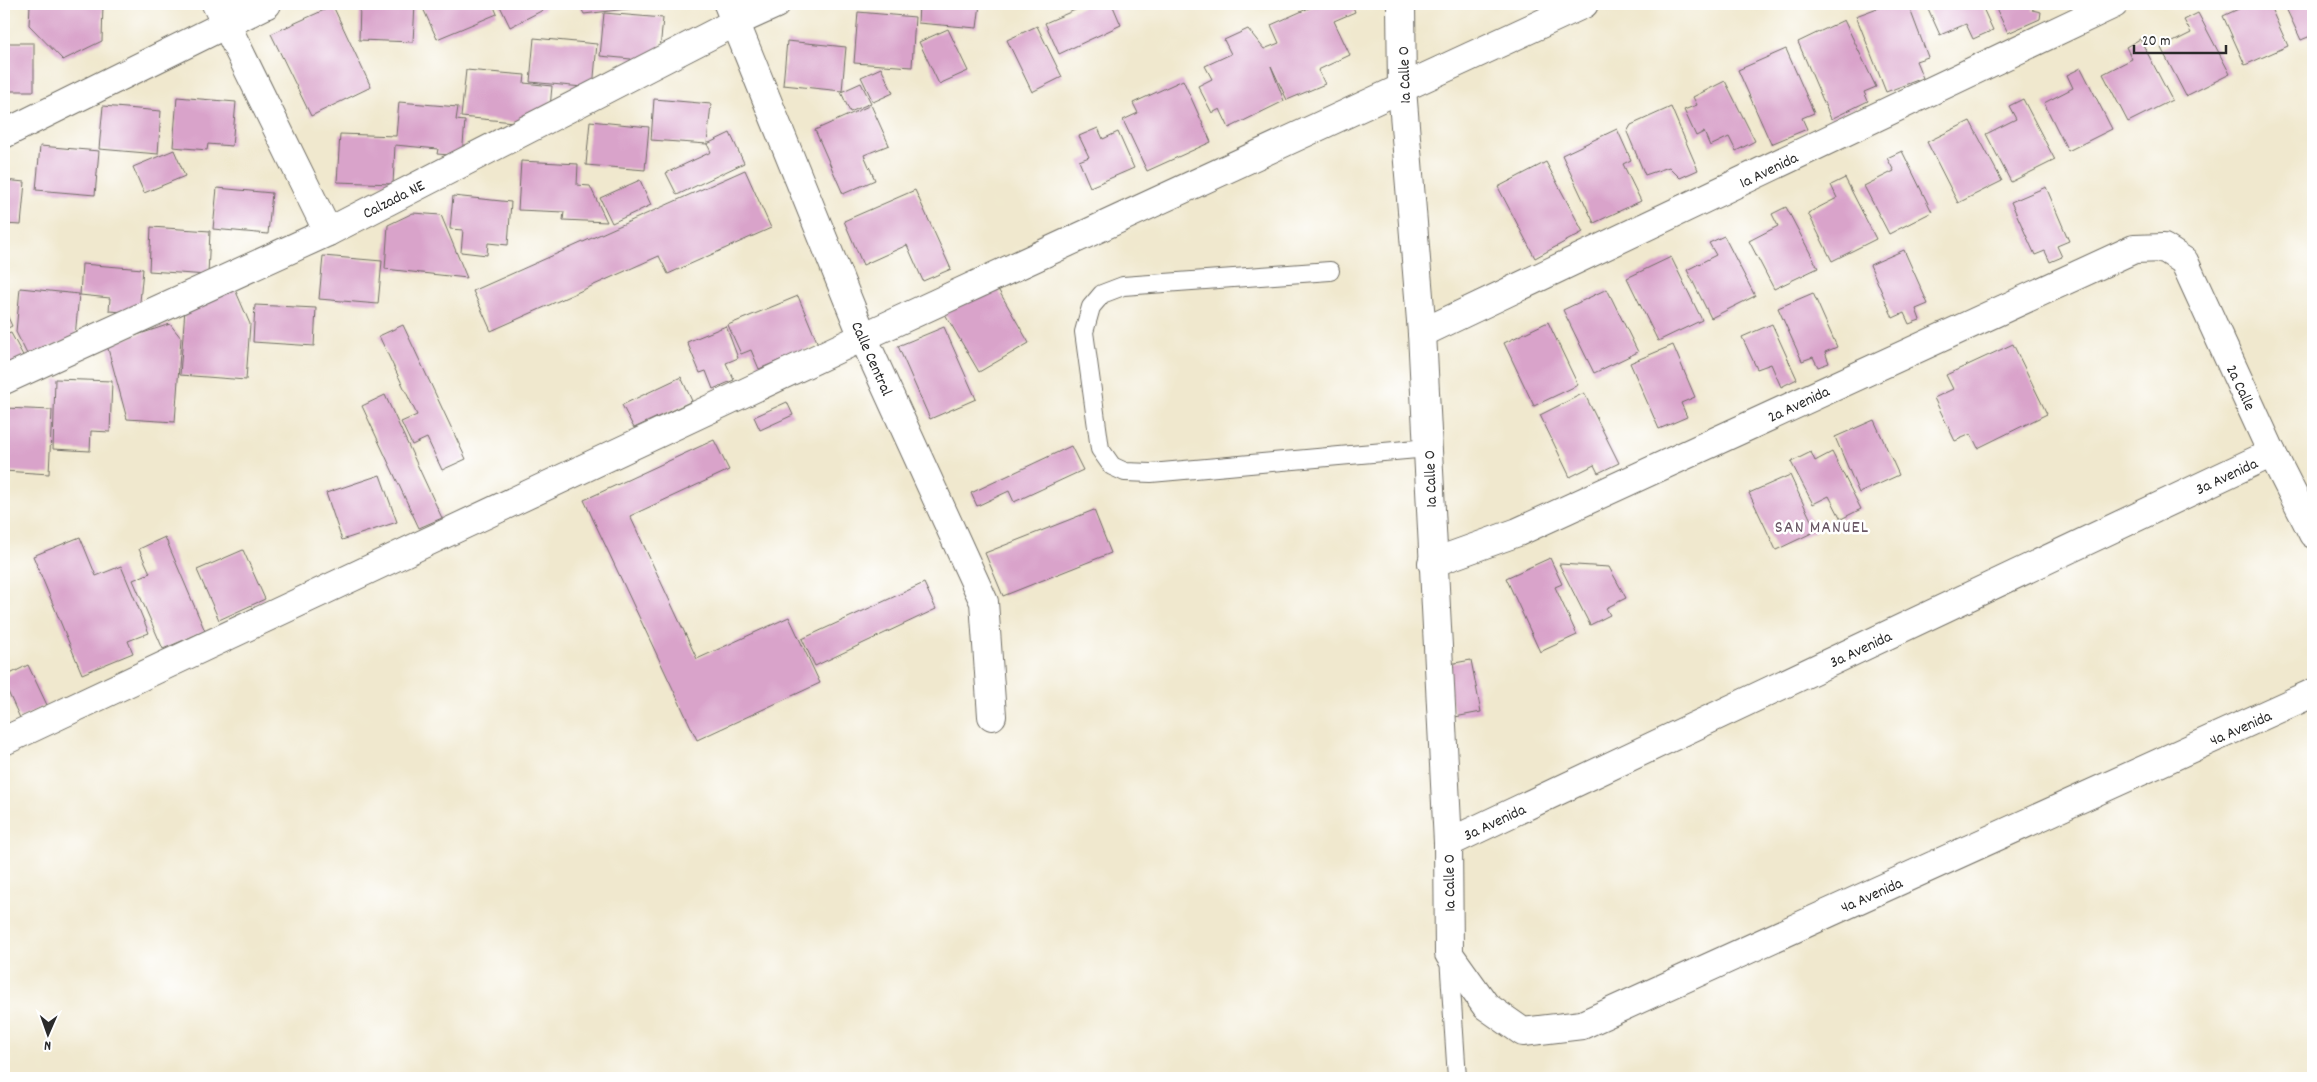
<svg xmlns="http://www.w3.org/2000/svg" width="2317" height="1082" font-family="Dekko,sans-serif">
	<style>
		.building { fill: #d9a3ca }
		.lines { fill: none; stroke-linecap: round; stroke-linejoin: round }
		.lane-casing { stroke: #706d64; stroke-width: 20 }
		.street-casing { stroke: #706d64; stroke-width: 30 }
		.lane { stroke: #fff; stroke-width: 18 }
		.street { stroke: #fff; stroke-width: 28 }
		.labels { text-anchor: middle; stroke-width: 5; stroke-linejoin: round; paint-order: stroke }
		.street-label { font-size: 16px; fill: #2b2b2b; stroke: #fff }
		.neighbourhood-label { font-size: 18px; letter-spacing: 1px; fill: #685563; stroke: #fff }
	</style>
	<rect width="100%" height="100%" fill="#fff"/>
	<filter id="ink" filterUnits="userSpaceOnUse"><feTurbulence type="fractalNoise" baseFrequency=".02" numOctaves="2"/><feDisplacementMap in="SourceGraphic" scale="10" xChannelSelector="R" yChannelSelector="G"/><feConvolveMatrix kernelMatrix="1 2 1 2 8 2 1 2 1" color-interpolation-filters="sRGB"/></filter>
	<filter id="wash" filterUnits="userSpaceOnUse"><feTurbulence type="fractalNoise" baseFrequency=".0096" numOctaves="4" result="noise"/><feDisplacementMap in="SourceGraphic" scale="20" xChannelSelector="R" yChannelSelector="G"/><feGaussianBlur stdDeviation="1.12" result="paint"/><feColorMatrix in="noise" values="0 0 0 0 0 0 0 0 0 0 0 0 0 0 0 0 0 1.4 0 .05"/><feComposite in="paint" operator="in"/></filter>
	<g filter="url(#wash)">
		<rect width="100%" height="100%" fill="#f0e8ce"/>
		<g id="blocks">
			<!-- building -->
			<g class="building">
				<path d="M30,4H103L102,41L63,60L29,25Z"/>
				<path d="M360,4H415L413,42L359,40Z"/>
				<path d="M421,4H493L497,14L437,39Z"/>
				<path d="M499,4H543L545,9L510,27Z"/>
				<path d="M579,4H644V7L584,14Z"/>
				<path d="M919,4H980L977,28L918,23Z"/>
				<path d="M1089,4H1112L1121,25L1059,54L1045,23Z"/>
				<path d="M1318,4H1352L1355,12L1334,21L1350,55L1318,70L1325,84L1287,100L1271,66L1284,101L1229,128L1220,109L1212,113L1198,86L1212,79L1205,66L1231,54L1224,40L1248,29L1264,49L1279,43L1271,25Z"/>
				<path d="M1888,4H1908L1928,57L1916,61L1923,78L1886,92L1856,16Z"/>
				<path d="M1926,4H1981L1993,30L1973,39L1966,24L1940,35Z"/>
				<path d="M1994,4H2054V5L2036,7L2032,10L2041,12L2040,19L2008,33Z"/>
				<path d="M2244,4H2269L2288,46L2245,65L2223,16L2245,6Z"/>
				<path d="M2284,4H2313V35L2301,40Z"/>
				<path d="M333,6L371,87L311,116L271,34Z"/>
				<path d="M858,12L915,17L912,67L854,63Z"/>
				<path d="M604,13L663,18L658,71L629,68L631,59L600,56Z"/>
				<path d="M2198,13L2230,74L2186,96L2161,48L2191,33L2184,20Z"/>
				<path d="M1844,20L1876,87L1864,92L1868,101L1831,119L1798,42Z"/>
				<path d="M1037,26L1062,77L1032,92L1007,40Z"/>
				<path d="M948,29L968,71L939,84L919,42Z"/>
				<path d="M534,38L597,44L593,88L530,82Z"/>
				<path d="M2140,39L2172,100L2128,122L2103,74L2132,59L2126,47Z"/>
				<path d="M787,41L846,47L842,91L783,85Z"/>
				<rect x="4" y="43" width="30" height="48"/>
				<path d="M1786,49L1814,113L1802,118L1807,129L1771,144L1738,70Z"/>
				<path d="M881,68L893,93L873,102L861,77Z"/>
				<path d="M2081,68L2112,129L2068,151L2044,103L2073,88L2067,75Z"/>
				<path d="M466,70L525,75L524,83L552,86L549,119L535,124L461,117Z"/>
				<path d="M1183,80L1211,142L1147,171L1123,120L1138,113L1133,103Z"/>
				<path d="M1725,81L1755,141L1736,151L1729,137L1710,146L1704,132L1696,136L1684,110L1697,105L1693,97Z"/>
				<path d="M861,83L871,103L850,112L841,92Z"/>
				<path d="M177,97L236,102L232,146L208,144L207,150L173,147Z"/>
				<path d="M654,99L711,104L707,144L730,133L744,163L677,195L666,173L711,152L707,144L651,140Z"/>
				<path d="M2023,99L2055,160L2011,182L1986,134L2016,119L2009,106Z"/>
				<path d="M399,102L458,107L456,120L465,121L462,156L437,154L438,149L395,145L393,184L337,182L340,134L396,136Z"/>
				<path d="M871,105L889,145L864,155L875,180L843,194L815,130Z"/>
				<path d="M103,106L161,111L158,154L99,149Z"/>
				<path d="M1671,107L1698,170L1680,178L1669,167L1645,175L1627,132L1631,125Z"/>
				<path d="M590,121L649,127L645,170L586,165Z"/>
				<path d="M1970,121L2002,181L1958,203L1927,142Z"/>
				<path d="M1098,128L1103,139L1118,132L1134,168L1090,187L1079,161L1089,157L1079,136Z"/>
				<path d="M1617,129L1631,160L1623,164L1641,201L1594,223L1562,155Z"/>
				<path d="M40,146L99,151L95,195L36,190Z"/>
				<path d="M174,150L185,176L144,193L133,167Z"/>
				<path d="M1902,151L1932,212L1889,234L1864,186L1894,171L1887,158Z"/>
				<path d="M521,161L578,164L577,185L590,186L607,222L563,220L564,212L518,210Z"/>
				<path d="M1546,162L1583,232L1535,258L1498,187Z"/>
				<path d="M745,170L771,228L668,274L659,256L491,331L473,291Z"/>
				<path d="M1845,178L1876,239L1832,261L1808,213L1837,198L1831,185Z"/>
				<path d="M4,180L25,182L21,225L4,224Z"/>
				<path d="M640,180L651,205L612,223L600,198Z"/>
				<path d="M2046,187L2069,241L2057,246L2062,257L2050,262L2045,251L2035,255L2011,202Z"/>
				<path d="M217,188L272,193L268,234L213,229Z"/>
				<path d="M915,190L951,269L923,281L907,245L863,265L844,221Z"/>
				<path d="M453,196L511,202L508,245L488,243L487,255L461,252L463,230L450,229Z"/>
				<path d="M1786,207L1818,268L1774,289L1749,241L1778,226L1772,214Z"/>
				<path d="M413,213L441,215L467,278L385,269L388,225Z"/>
				<path d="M151,227L210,231L208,275L149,271Z"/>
				<path d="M1724,236L1755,296L1711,318L1687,270L1716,255L1709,243Z"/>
				<path d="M1904,250L1928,304L1916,309L1920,320L1909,324L1904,313L1893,318L1870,265Z"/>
				<path d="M323,256L382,261L378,304L319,299Z"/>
				<path d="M1671,257L1702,320L1658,341L1627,278Z"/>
				<path d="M82,264L143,269L139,313L109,311L110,298L80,295Z"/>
				<path d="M995,284L1029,343L979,372L945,314Z"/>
				<path d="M234,287L250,324L246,380L180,375L185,309Z"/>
				<path d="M20,288L79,294L75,337L28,356L16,332Z"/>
				<path d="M1607,289L1638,352L1594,373L1563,310Z"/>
				<path d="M1813,293L1837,347L1825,352L1829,363L1818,367L1813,357L1802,361L1778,308Z"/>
				<path d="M798,296L818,344L759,369L751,350L741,354L728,325Z"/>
				<path d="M255,305L316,308L314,346L253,342Z"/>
				<path d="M4,308L12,326L4,330Z"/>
				<path d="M1548,322L1578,385L1534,406L1504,343Z"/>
				<path d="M170,324L181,338L175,422L127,419L107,345Z"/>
				<path d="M1772,324L1797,379L1781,387L1771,364L1757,369L1742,337Z"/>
				<path d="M403,325L466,459L442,470L427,438L412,445L401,422L417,415L379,336Z"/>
				<path d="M726,326L738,358L726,363L734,380L713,389L706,371L700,373L687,342Z"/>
				<path d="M944,327L976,399L930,419L898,346Z"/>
				<path d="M11,333L25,359L4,369V335Z"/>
				<path d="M2013,344L2047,414L1978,448L1971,434L1955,441L1934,398L1953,389L1946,375Z"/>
				<path d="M1673,345L1695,397L1681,403L1687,417L1659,429L1630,363Z"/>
				<path d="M681,377L692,401L634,428L622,405Z"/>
				<path d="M55,379L112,381L110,432L91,431L90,451L53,449Z"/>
				<path d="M1584,393L1619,463L1598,473L1594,465L1570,477L1540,415Z"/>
				<path d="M385,395L442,518L419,528L362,406Z"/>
				<path d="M787,402L793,415L760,430L754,417Z"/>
				<path d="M4,408L52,410L49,474L4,471Z"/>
				<path d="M1874,420L1899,475L1859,493L1835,437Z"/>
				<path d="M714,440L729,470L630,516L697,659L789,617L820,683L697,740L584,500Z"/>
				<path d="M1071,446L1083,470L1014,502L1009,491L977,506L971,493Z"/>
				<path d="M1811,452L1815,461L1832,452L1861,509L1841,519L1829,496L1813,504L1791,462Z"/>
				<path d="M380,475L397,522L342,540L326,493Z"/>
				<path d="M1790,475L1816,531L1776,550L1749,493Z"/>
				<path d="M1094,510L1111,553L1003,596L985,553Z"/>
				<path d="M80,537L96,576L121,566L149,633L128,641L133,653L82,674L33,556Z"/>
				<path d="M165,537L205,631L163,649L133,580L150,573L139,549Z"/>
				<path d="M243,550L265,599L219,620L197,570Z"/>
				<path d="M1550,558L1562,584L1555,587L1577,635L1540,652L1506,578Z"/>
				<path d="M1559,564L1609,567L1626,598L1606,608L1610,615L1590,625Z"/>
				<path d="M924,583L936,609L815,666L802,639Z"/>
				<path d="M1471,660L1481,712L1455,717L1444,665Z"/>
				<path d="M28,665L47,705L20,718L4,683V677Z"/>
			</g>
		</g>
	</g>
	<g filter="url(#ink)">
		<use href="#blocks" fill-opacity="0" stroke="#706d64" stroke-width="1"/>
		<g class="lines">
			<defs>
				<g id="lane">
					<path d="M1330,271L1123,286L1102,294L1091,307L1084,332L1100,449L1112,466L1125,472L1151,473L1428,448"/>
					<path d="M1449,957L1457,1078"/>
				</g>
				<g id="street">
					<path d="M216,4L328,232"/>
					<path d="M728,4L863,337L984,602L992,716"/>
					<path d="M1401,4L1402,89L1422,333L1448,843L1449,954L1486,1006L1523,1032L1582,1025L2313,693"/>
					<path d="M4,134L267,4"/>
					<path d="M1422,333L2114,4"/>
					<path d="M4,380L328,232L736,22L776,4"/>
					<path d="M1432,563L1518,532L2134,249L2164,248L2184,261L2272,453L2313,534"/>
					<path d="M4,741L863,337L1584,4"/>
					<path d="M1448,843L2272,453"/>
				</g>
			</defs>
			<!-- lane casing -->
			<use href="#lane" class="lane-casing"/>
			<!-- street casing -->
			<use href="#street" class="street-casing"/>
			<!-- lane -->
			<use href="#lane" class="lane"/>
			<!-- street -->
			<use href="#street" class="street"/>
		</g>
	</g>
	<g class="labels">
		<!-- street labels -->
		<g class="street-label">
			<text transform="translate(1403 75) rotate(-92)" y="6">1a Calle O</text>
			<text transform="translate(1768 169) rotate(-26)" y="6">1a Avenida</text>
			<text transform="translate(393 198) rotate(-27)" y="6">Calzada NE</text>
			<text transform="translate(873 358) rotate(66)" y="6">Calle Central</text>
			<text transform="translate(2242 387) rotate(65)" y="6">2a Calle</text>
			<text transform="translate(1798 403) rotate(-25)" y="6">2a Avenida</text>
			<text transform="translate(2226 475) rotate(-25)" y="6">3a Avenida</text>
			<text transform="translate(1429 479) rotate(-92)" y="6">1a Calle O</text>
			<text transform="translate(1860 648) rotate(-25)" y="6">3a Avenida</text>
			<text transform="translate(2240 727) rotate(-24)" y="6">4a Avenida</text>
			<text transform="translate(1494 821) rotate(-25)" y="6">3a Avenida</text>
			<text transform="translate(1448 883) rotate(-91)" y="6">1a Calle O</text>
			<text transform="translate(1871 894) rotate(-24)" y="6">4a Avenida</text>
		</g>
		<!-- neighbourhood labels -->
		<g class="neighbourhood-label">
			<text x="1822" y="532">SAN MANUEL</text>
		</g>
	</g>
	<!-- margin -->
	<rect width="2317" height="1082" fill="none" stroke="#fff" stroke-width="20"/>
	<!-- north arrow -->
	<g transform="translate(48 1034) rotate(182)" stroke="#ffffff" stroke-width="4" paint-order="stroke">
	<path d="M0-4L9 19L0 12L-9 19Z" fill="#2b2b2b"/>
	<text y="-8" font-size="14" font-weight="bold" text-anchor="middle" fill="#2b2b2b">N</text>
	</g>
	<!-- scale -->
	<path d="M2134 45v8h92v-8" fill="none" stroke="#2b2b2b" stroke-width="2.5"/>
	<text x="2142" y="45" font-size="15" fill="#2b2b2b" stroke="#ffffff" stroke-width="4" paint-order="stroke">20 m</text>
</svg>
